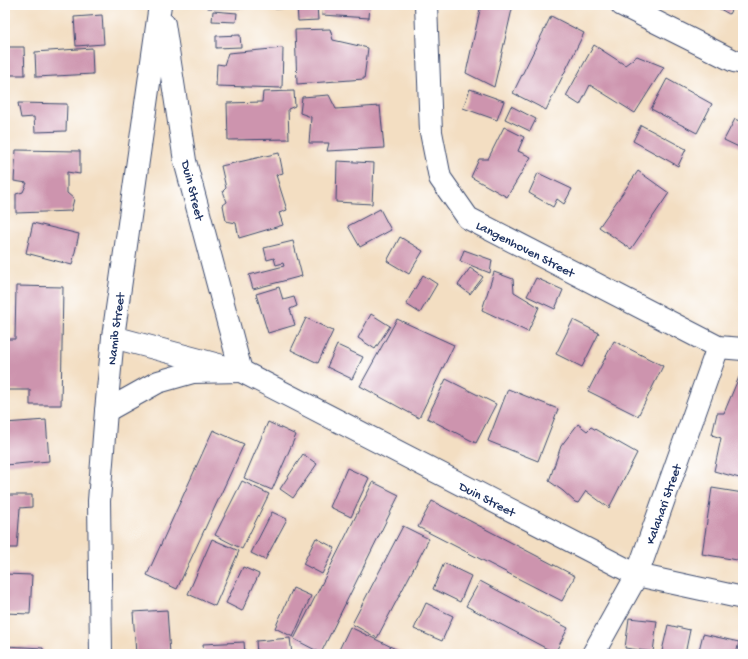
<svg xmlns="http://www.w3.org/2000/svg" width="748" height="659" font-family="'Gochi Hand',sans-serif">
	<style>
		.building { fill: #cd94ae }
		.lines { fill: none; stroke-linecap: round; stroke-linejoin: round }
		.minor-casing { stroke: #3b496d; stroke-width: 24 }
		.minor { stroke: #fff; stroke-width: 22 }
		.labels { text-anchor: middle; stroke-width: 3; stroke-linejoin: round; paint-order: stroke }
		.street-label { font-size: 13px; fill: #1b2f5e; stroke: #fff }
	</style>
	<rect width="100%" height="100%" fill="#fff"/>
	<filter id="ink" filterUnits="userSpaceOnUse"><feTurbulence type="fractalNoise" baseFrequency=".025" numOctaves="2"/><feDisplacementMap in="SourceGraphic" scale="8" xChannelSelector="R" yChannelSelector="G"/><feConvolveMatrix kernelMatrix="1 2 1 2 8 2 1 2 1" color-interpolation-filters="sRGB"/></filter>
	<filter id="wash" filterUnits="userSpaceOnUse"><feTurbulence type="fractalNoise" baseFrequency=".012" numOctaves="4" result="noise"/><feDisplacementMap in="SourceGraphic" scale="16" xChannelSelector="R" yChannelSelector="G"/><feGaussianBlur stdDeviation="0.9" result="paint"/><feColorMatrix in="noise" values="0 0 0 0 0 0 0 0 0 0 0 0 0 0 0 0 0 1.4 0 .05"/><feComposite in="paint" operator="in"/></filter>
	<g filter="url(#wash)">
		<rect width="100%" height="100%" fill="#f3dec2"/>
		<g id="blocks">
			<!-- building -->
			<g class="building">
				<rect x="208" y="5" width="61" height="3"/>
				<path d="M275,5H292V8L275,9Z"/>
				<path d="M297,5H317L318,20L298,21Z"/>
				<path d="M323,5H370L369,18L322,15Z"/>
				<path d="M481,5H513L494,87L466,73Z"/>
				<path d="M713,5H734L729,14Z"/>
				<path d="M213,11L237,13L236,22L212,21Z"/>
				<path d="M102,15L104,44L76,46L74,17Z"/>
				<path d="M551,16L584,33L546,110L513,93Z"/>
				<path d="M330,29L333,40L368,48L364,79L297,84L295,30Z"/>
				<path d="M240,35L241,47L216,48V36Z"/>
				<path d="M594,45L625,65L637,56L664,67L635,113L590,85L580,105L566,96Z"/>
				<path d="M5,47H24L25,75H5Z"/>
				<path d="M92,48L93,74L36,77L35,52Z"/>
				<path d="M283,48L282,88L216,86L217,64L224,65L228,53Z"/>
				<path d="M667,79L712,104L697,133L651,109Z"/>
				<path d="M470,89L504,101L497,120L463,108Z"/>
				<path d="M294,91L295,106L288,109L289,139L228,140L227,103L262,102L263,92Z"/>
				<path d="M329,95L336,109L380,106L384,148L327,151L329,143H309L311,117L300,113L302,97Z"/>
				<path d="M18,103L67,104L66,131L35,132L34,117L21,118Z"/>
				<path d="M511,106L536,119L530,131L505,119Z"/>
				<path d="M735,119L743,123V149L724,140Z"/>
				<path d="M641,125L686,149L678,166L633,141Z"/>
				<path d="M504,127L524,137L518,151L531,157L507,197L471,177L479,159H488Z"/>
				<path d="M16,150L80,151V174L67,172V193L74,199L71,211L16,213V194L23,192L27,183L14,181Z"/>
				<path d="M279,153L283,173L276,175L287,210L279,213L283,225L239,238L236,223L226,221L223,205L227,202L223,191L226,188L221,166Z"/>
				<path d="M337,161L374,163L372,204L336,202Z"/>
				<path d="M638,171L669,193L631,249L599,227Z"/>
				<path d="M538,173L572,189L564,204L557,199L553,207L529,193Z"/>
				<path d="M380,209L391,230L360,247L348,226Z"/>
				<path d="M33,223L79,234L72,265L26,253Z"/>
				<path d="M400,237L423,251L409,274L387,261Z"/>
				<path d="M293,241L302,276L253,289L249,275L284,266L283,263L276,265L274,258L267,260L264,248Z"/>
				<path d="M464,250L492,260L490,273L460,261Z"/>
				<path d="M470,268L483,277L470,294L458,285Z"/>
				<path d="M494,272L513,279L514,292L539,307L528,332L482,310Z"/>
				<path d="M423,275L437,284L420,313L406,304Z"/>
				<path d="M536,278L563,290L555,309L527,296Z"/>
				<path d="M16,286L63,287L61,405H30V390H5V339H15Z"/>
				<path d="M279,287L283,300L294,297L297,306L290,309L295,325L268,333L256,294Z"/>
				<path d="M371,314L390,326L375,349L358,338Z"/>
				<path d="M306,318L333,331L318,363L291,350Z"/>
				<path d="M397,319L454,345L419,418L360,386Z"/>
				<path d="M573,320L599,333L582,367L556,354Z"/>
				<path d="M614,341L663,366L638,416L588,391Z"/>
				<path d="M337,345L363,357L352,379L327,367Z"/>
				<path d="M739,377H743V479L714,471L721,438L712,435L717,413H724Z"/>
				<path d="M446,379L496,404L476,443L427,418Z"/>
				<path d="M508,389L558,409L538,461L488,441Z"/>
				<path d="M46,420L49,461L5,465V423Z"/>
				<path d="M268,422L296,435L272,490L244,478Z"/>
				<path d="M578,424L587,431L591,427L637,453L609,508L586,491L578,503L575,502L563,491L549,481L561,446Z"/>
				<path d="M213,430L244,444L177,589L147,575Z"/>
				<path d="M303,454L317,464L293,498L280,489Z"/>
				<path d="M347,468L369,478L351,517L330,507Z"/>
				<path d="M242,481L269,494L242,549L215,535Z"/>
				<path d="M373,482L399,495L321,653L294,639Z"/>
				<path d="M712,488L743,493V561L702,554Z"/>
				<path d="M5,495H32V507L20,508L17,548H5Z"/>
				<path d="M432,501L575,576L562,601L418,527Z"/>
				<path d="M272,512L287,519L265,560L251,553Z"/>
				<path d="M403,526L429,539L377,638L352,624Z"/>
				<path d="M316,538L335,548L322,574L303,564Z"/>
				<path d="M212,539L239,551L215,606L188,594Z"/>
				<path d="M444,563L471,576L460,602L433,589Z"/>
				<path d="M243,567L259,574L242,611L226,603Z"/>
				<path d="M5,574L32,575L30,614L5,613Z"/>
				<path d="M480,581L568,628L555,653L466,606Z"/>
				<path d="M293,588L311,596L293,637L275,628Z"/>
				<path d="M426,603L453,616L442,641L414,629Z"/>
				<path d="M167,610L170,654H136L133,612Z"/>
				<path d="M629,618L657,621L653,652L625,648Z"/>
				<path d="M668,625L690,630L685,654H675L662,651Z"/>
				<path d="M350,627L402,652L401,654H337Z"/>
				<path d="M703,634L739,642L736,654H698Z"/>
				<path d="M290,638L292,654H257L256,641Z"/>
				<path d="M244,642L245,654H204L203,644Z"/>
				<path d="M5,646L43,648V654H5Z"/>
			</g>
		</g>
	</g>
	<g filter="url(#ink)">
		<use href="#blocks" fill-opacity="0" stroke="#3b496d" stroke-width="1"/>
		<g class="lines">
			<defs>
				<g id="minor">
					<path id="s1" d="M426,5L431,132L440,178L468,218L718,347L743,349"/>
					<path d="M622,5L734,61L743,63"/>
					<path id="s2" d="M113,337L241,371L637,575L743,598"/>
					<path d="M106,411L158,382L193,372L241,371L185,161L164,24"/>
					<path id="s3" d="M101,654L99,501L106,411L113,337L160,5"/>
					<path id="s4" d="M593,654L637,575L718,347"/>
				</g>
			</defs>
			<!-- minor casing -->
			<use href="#minor" class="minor-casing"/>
			<!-- minor -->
			<use href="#minor" class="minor"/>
		</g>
	</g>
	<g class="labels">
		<!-- street labels -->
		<g class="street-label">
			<text transform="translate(194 190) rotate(76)" y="5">Duin Street</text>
			<text dy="5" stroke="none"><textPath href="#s1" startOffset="288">Langenhoven Street</textPath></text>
			<text dy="5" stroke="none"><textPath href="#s3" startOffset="326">Namib Street</textPath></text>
			<text dy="5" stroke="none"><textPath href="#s2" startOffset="410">Duin Street</textPath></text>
			<text dy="5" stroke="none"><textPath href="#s4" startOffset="166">Kalahari Street</textPath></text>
		</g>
	</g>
	<!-- margin -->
	<rect width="748" height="659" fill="none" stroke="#fff" stroke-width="20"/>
</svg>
